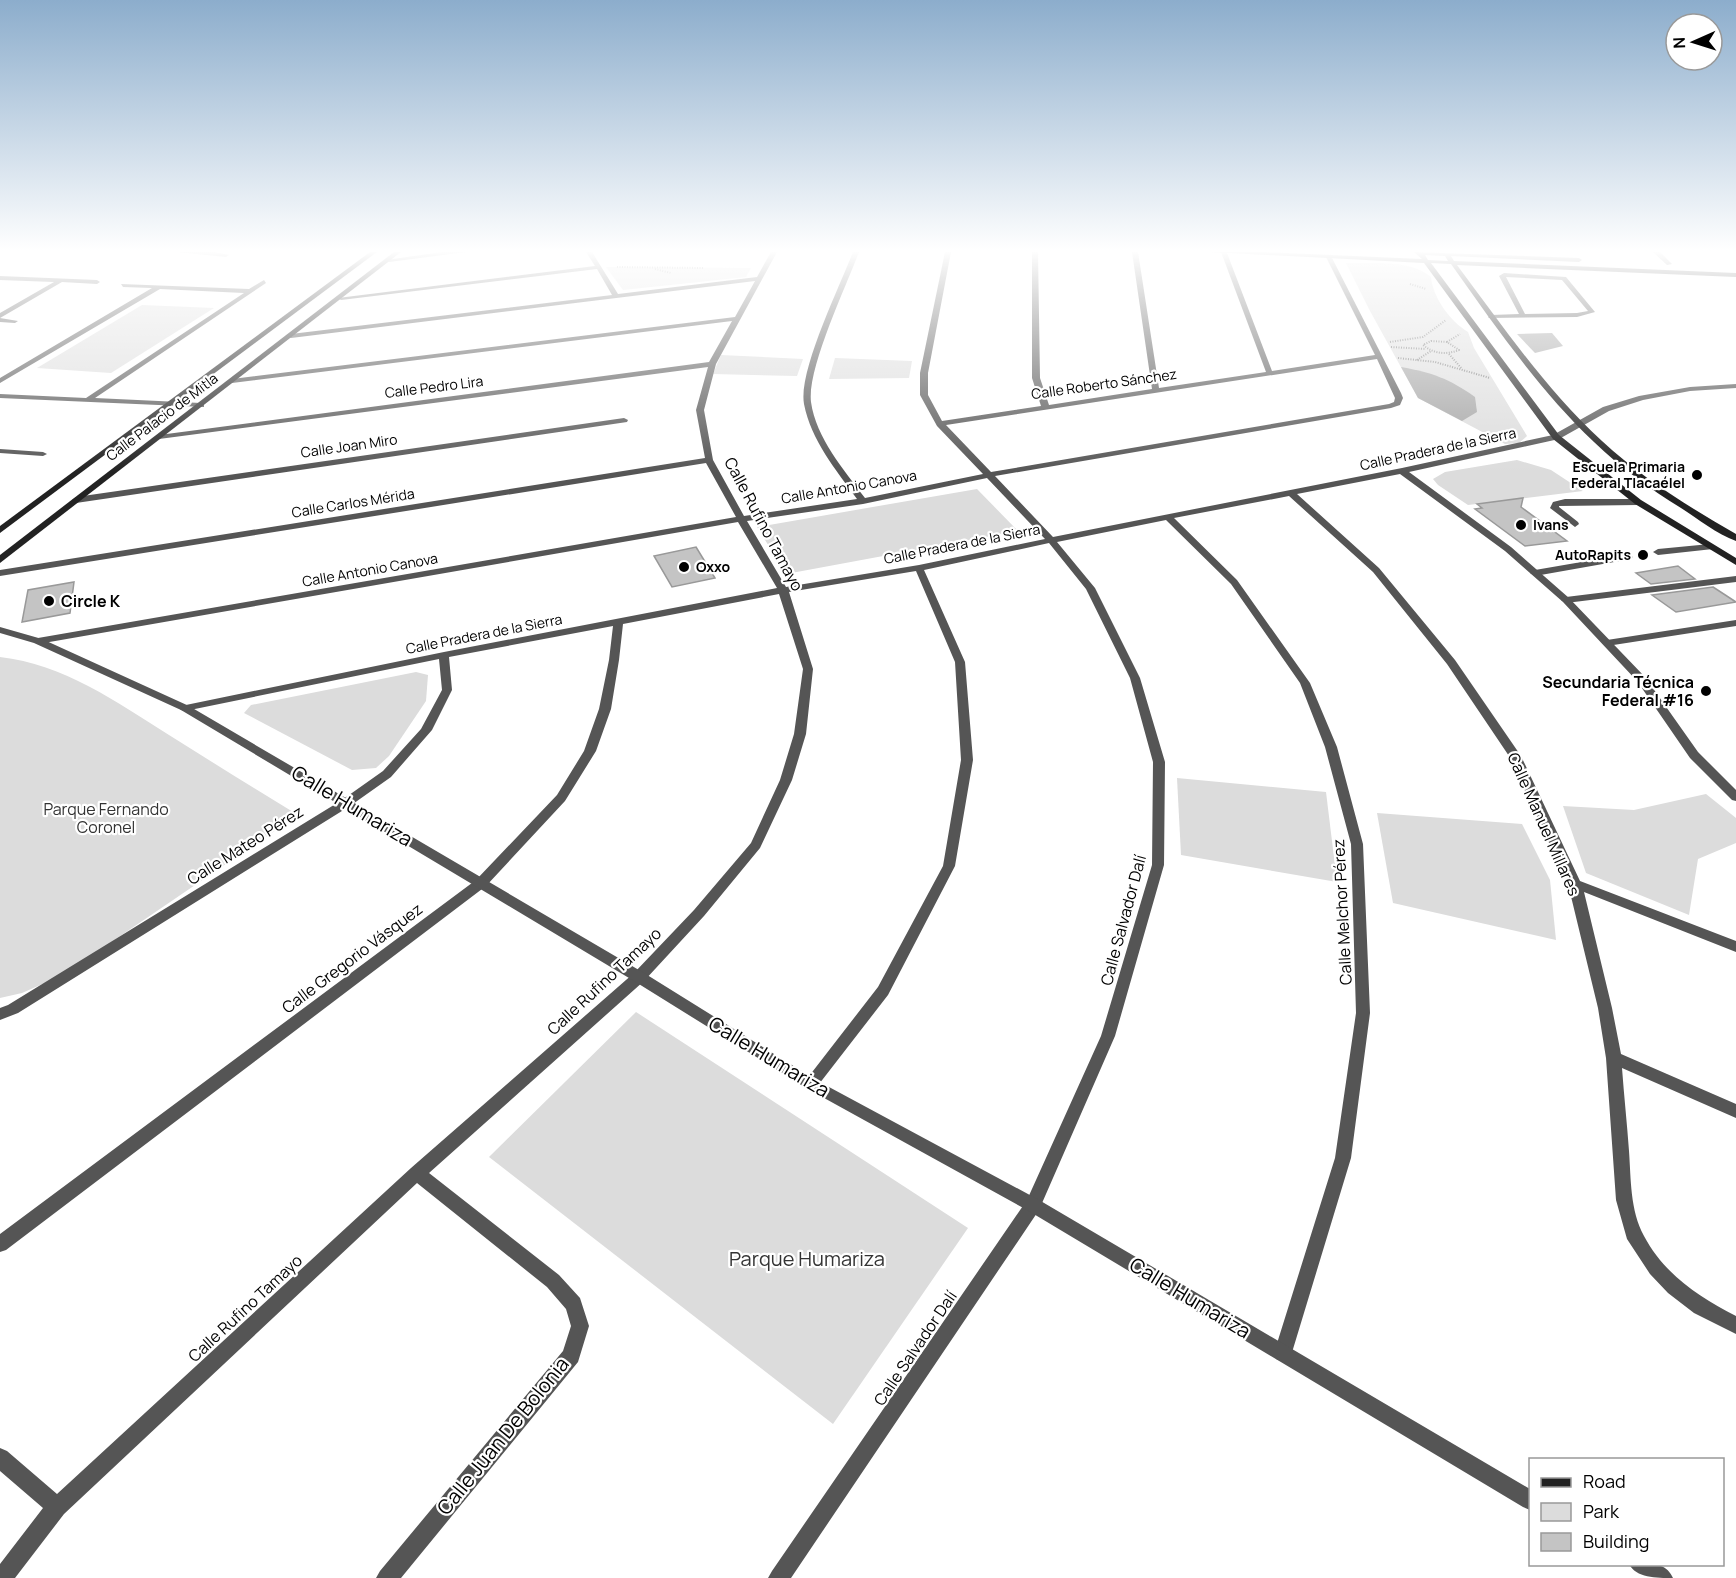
<svg xmlns="http://www.w3.org/2000/svg" width="1736" height="1578" font-family="Manrope,sans-serif">
	<style>
		.green { fill: #dcdcdc }
		.water { fill: #a3a3a3 }
		.building { fill: #c4c4c4; stroke: #999; stroke-width: 1.5 }
		.lines { fill: none; stroke-linecap: round; stroke-linejoin: round }
		.path { stroke: #777; stroke-width: 2; stroke-dasharray: 1 1.5; stroke-linecap: butt }
		.service { fill: #555; fill-rule: evenodd }
		.minor { fill: #555; fill-rule: evenodd }
		.tertiary { fill: #555; fill-rule: evenodd }
		.secondary { fill: #222; fill-rule: evenodd }
		.poi-dot { fill: #000; stroke: #fff; stroke-width: 2 }
		.labels { text-anchor: middle; stroke-width: 4.5; stroke-linejoin: round; paint-order: stroke }
		.far-street-label { font-size: 14px; fill: #000; stroke: #fff }
		.far-poi-label { font-size: 14px; font-weight: bold; fill: #000; stroke: #fff; text-anchor: end }
		.street-label { font-size: 16px; fill: #000; stroke: #fff }
		.poi-label { font-size: 16px; font-weight: bold; fill: #000; stroke: #fff; text-anchor: start }
		.park-label { font-size: 16px; fill: #333; stroke: #fff }
		.near-street-label { font-size: 20px; fill: #000; stroke: #fff }
		.near-park-label { font-size: 20px; fill: #333; stroke: #fff }
	</style>
	<rect width="100%" height="100%" fill="#fff"/>
	<!-- green -->
	<g class="green">
		<path d="M1346,263C1374,264 1409,259 1431,277C1433,298 1450,321 1468,332L1474,348L1527,436L1519,443L1505,444L1418,398L1370,311Z"/>
		<path d="M606,267L751,268L746,277L623,290Z"/>
		<path d="M142,305L214,308L111,373L37,368Z"/>
		<path d="M721,355L803,359L797,376L713,374Z"/>
		<path d="M835,358L912,361L909,378L829,379Z"/>
		<path d="M1517,460L1551,470L1583,491L1468,505L1438,485L1433,479L1445,472Z"/>
		<path d="M977,489L1018,531L786,574L757,527Z"/>
		<path d="M0,657C63,664 117,702 169,735C212,762 255,789 298,815L63,975L22,993L0,998Z"/>
		<path d="M416,672L428,675L426,701L389,756L376,768L352,770L244,713L251,705Z"/>
		<path d="M1177,778L1326,792L1337,882L1181,855Z"/>
		<path d="M1706,794L1736,818V843L1698,859L1689,915L1586,873L1563,806L1634,810Z"/>
		<path d="M1377,813L1522,824L1550,880L1556,940L1393,903Z"/>
		<path d="M636,1012L968,1228L833,1424L489,1157Z"/>
	</g>
	<!-- water -->
	<g class="water">
		<path d="M1552,333L1563,346L1535,353L1517,334Z"/>
		<path d="M1401,367C1433,373 1448,378 1475,397L1477,412L1462,421L1418,398Z"/>
	</g>
	<!-- building -->
	<g class="building">
		<path d="M1523,498L1521,507L1567,541L1525,546L1475,509L1482,508L1477,504Z"/>
		<path d="M696,547L715,578L672,587L654,556Z"/>
		<path d="M1678,566L1695,579L1651,584L1636,573Z"/>
		<path d="M74,582L70,613L22,622L28,590Z"/>
		<path d="M1713,587L1736,602L1676,612L1652,595Z"/>
	</g>
	<g class="lines">
		<!-- path -->
		<g class="path">
			<path d="M617,267L703,268"/>
			<path d="M655,269L671,273"/>
			<path d="M1410,284L1426,289"/>
			<path d="M1431,341L1447,342L1459,350C1446,355 1434,354 1423,345Z"/>
			<path d="M1390,342L1423,337L1446,320"/>
			<path d="M1447,342L1460,334"/>
			<path d="M1391,347L1426,349"/>
			<path d="M1449,354L1462,369"/>
			<path d="M1398,358L1435,362L1490,378"/>
			<path d="M1417,360L1431,351"/>
		</g>
		<!-- service -->
		<g class="service">
			<path d="M1504,273L1566,277L1595,312L1577,317L1489,318L1488,317L1491,315L1519,314L1499,276ZM1506,277L1562,280L1588,311L1577,313L1525,314Z"/>
			<path d="M1565,499H1638L1642,502L1638,505L1559,506V507L1578,522L1579,524L1575,527L1550,508L1553,502Z"/>
			<path d="M1710,544L1715,547L1713,549L1658,555L1653,552L1658,549Z"/>
			<path d="M1628,554L1633,557L1631,559L1535,576L1530,573L1535,570Z"/>
			<path d="M1736,576V582L1566,603L1561,600L1566,597Z"/>
			<path d="M1736,620V626L1607,646L1602,643L1607,640Z"/>
		</g>
		<!-- minor -->
		<g class="minor">
			<path d="M177,252H214L229,255L226,257Z"/>
			<path d="M442,252H466L389,262L386,260Z"/>
			<path d="M586,252H592L618,294L757,277L771,252H777L716,364L704,410L713,460L744,516L857,499C836,470 811,440 804,404C798,371 840,286 853,252H859C846,287 807,368 811,402C816,438 844,470 865,498L983,474L937,426L920,395V373L945,252H951L928,373V395L942,421L1041,406L1032,378V252H1038L1040,378L1049,405L1152,389L1132,252H1138L1159,388L1266,372L1221,252L1227,253L1272,371L1375,355L1326,257L1331,256L1401,393L1403,398L1400,405L1391,408L995,476L1053,537L1402,468L1553,435L1603,407L1639,396L1690,387L1736,384V388L1690,391L1643,400L1609,411L1559,439L1409,472L1511,547L1569,598L1645,677L1698,752L1736,790V801L1732,800L1690,758L1637,681L1563,602L1505,551L1400,474L1297,494L1379,568L1455,660L1521,756L1580,881L1736,941V952L1584,892L1612,1008L1621,1054L1736,1104V1118L1622,1068C1624,1096 1627,1123 1629,1151C1631,1179 1630,1210 1644,1236C1664,1274 1699,1297 1736,1316V1334L1694,1313L1668,1293L1650,1274L1627,1239L1616,1200L1606,1058L1598,1008L1568,884L1509,756L1447,664L1373,572L1289,496L1174,518L1237,580L1310,683L1337,747L1363,844L1370,1013L1351,1158L1290,1359L1283,1362L1276,1359L1274,1353L1335,1158L1356,1013L1351,844L1325,747L1300,683L1231,584L1166,520L1057,542L1095,588L1140,678L1165,762L1164,865L1115,1036L1039,1210L791,1578H768L772,1571L1027,1200L1101,1036L1152,865L1153,762L1130,678L1086,589L1049,543L924,570L965,662L973,760L955,866L888,995L816,1088L811,1090L806,1088L803,1084L806,1080L878,987L943,866L961,760L955,662L916,571L789,592L813,669L806,734L792,780L760,848L704,916L644,981L429,1173L559,1275L580,1298L589,1326L578,1362L401,1578H376L380,1571L563,1351L571,1326L566,1309L547,1287L417,1183L64,1514L15,1578H0V1564L43,1508L0,1471V1448L7,1451L57,1494L411,1168L634,973L694,910L751,843L780,780L794,734L803,669L779,594L623,624L619,660L611,709L596,751L565,801L486,886L6,1250L0,1252V1234L476,880L557,795L584,751L599,709L609,660L613,626L449,657L452,690L432,730L391,777L350,806L18,1013L0,1020V1008L8,1005L342,800L383,771L421,729L442,690L439,659L185,711L181,710L179,708L181,706L444,652L777,588L738,522L38,644L33,641L38,638L736,517L706,463L0,576V570L705,458L696,410L708,367L159,439L155,437L159,435L709,362L732,321L232,383L228,381L232,379L735,317L755,281L291,338L288,336L291,334L612,295L597,269L341,300L338,298L595,266ZM1377,359L1395,398L1394,402L1389,404L991,472L946,425ZM987,478L1045,539L919,565L786,587L747,521L863,504Z"/>
			<path d="M1653,252H1660L1672,264L1667,265Z"/>
			<path d="M0,276L97,280L100,282L97,284L62,282L0,318V313L54,282L0,280Z"/>
			<path d="M264,280L266,283L95,398L201,403H204V407L0,398V394L86,398L244,293L160,289L0,383V378L152,288L123,287L121,284L249,289Z"/>
			<path d="M0,318L18,321L15,323L0,322Z"/>
			<path d="M624,418L628,420L627,422L76,503L72,500L76,497Z"/>
			<path d="M0,449L43,452L47,454L43,456L0,453Z"/>
		</g>
		<!-- tertiary -->
		<g class="tertiary">
			<path d="M0,627L42,639L189,706L644,973L816,1080L1039,1200L1530,1489V1510L1523,1507L1027,1210L806,1088L634,981L181,710L34,643L0,633Z"/>
			<path d="M1629,1564C1645,1564 1665,1560 1673,1578C1656,1578 1636,1578 1629,1564Z"/>
		</g>
		<!-- secondary -->
		<g class="secondary">
			<path d="M370,252H377L0,533V526Z"/>
			<path d="M394,252H401L0,563V555Z"/>
			<path d="M1209,252H1263L1422,259L1414,252L1579,258L1582,260L1579,262L1451,256L1454,261L1736,273V277L1457,265C1502,325 1546,390 1602,441C1642,478 1689,507 1736,534V541C1717,534 1698,519 1681,508C1650,489 1620,467 1594,442C1539,390 1495,326 1451,264L1431,263L1559,435L1641,500L1736,558V565L1635,504L1553,439L1424,263ZM1425,255L1445,256L1448,261L1428,260Z"/>
		</g>
	</g>
	<!-- sky -->
	<linearGradient id="sky" x2="0" y2="1"><stop stop-color="#8cadcc"/><stop offset="0.53" stop-color="#fff"/><stop offset="1" stop-color="#fff" stop-opacity="0"/></linearGradient>
	<rect width="1736" height="473" fill="url(#sky)"/>
	<!-- markers -->
	<g class="poi-dot">
		<circle cx="1697" cy="475" r="6"/>
		<circle cx="1521" cy="525" r="6"/>
		<circle cx="1643" cy="555" r="6"/>
		<circle cx="684" cy="567" r="6"/>
		<circle cx="49" cy="601" r="6"/>
		<circle cx="1706" cy="691" r="6"/>
	</g>
	<g class="labels">
		<!-- far-street labels -->
		<g class="far-street-label">
			<text transform="translate(1104 384) rotate(-8)" y="5">Calle Roberto Sánchez</text>
			<text transform="translate(434 387) rotate(-7)" y="5">Calle Pedro Lira</text>
			<text transform="translate(162 417) rotate(-37)" y="5">Calle Palacio de Mitla</text>
			<text transform="translate(349 446) rotate(-8)" y="5">Calle Joan Miro</text>
			<text transform="translate(1438 449) rotate(-12)" y="5">Calle Pradera de la Sierra</text>
			<text transform="translate(849 487) rotate(-10)" y="5">Calle Antonio Canova</text>
			<text transform="translate(353 503) rotate(-9)" y="5">Calle Carlos Mérida</text>
			<text transform="translate(962 544) rotate(-11)" y="5">Calle Pradera de la Sierra</text>
			<text transform="translate(370 570) rotate(-10)" y="5">Calle Antonio Canova</text>
			<text transform="translate(484 634) rotate(-11)" y="5">Calle Pradera de la Sierra</text>
		</g>
		<!-- far-poi labels -->
		<g class="far-poi-label">
			<text x="1685" y="472">Escuela Primaria<tspan x="1685" dy="16">Federal Tlacaélel</tspan></text>
			<text x="1533" y="530" text-anchor="start">Ivans</text>
			<text x="1631" y="560">AutoRapits</text>
			<text x="696" y="572" text-anchor="start">Oxxo</text>
		</g>
		<!-- street labels -->
		<g class="street-label">
			<text transform="translate(764 524) rotate(62)" y="6">Calle Rufino Tamayo</text>
			<text transform="translate(1544 824) rotate(66)" y="6">Calle Manuel Millares</text>
			<text transform="translate(245 845) rotate(-32)" y="6">Calle Mateo Pérez</text>
			<text transform="translate(1342 912) rotate(-93)" y="6">Calle Melchor Pérez</text>
			<text transform="translate(1123 920) rotate(-75)" y="6">Calle Salvador Dalí</text>
			<text transform="translate(352 958) rotate(-37)" y="6">Calle Gregorio Vásquez</text>
			<text transform="translate(604 981) rotate(-43)" y="6">Calle Rufino Tamayo</text>
			<text transform="translate(245 1308) rotate(-43)" y="6">Calle Rufino Tamayo</text>
			<text transform="translate(915 1348) rotate(-56)" y="6">Calle Salvador Dalí</text>
		</g>
		<!-- poi labels -->
		<g class="poi-label">
			<text x="61" y="607">Circle K</text>
			<text x="1694" y="688" text-anchor="end">Secundaria Técnica<tspan x="1694" dy="18">Federal #16</tspan></text>
		</g>
		<!-- park labels -->
		<g class="park-label">
			<text x="106" y="815">Parque Fernando<tspan x="106" dy="18">Coronel</tspan></text>
		</g>
		<!-- near-street labels -->
		<g class="near-street-label">
			<text transform="translate(352 806) rotate(31)" y="7">Calle Humariza</text>
			<text transform="translate(769 1057) rotate(31)" y="7">Calle Humariza</text>
			<text transform="translate(1190 1298) rotate(31)" y="7">Calle Humariza</text>
			<text transform="translate(503 1436) rotate(-51)" y="7">Calle Juan De Bolonia</text>
		</g>
		<!-- near-park labels -->
		<g class="near-park-label">
			<text x="807" y="1266">Parque Humariza</text>
		</g>
	</g>
	<!-- legend -->
	<rect x="1529" y="1458" width="195" height="108" fill="#ffffff" stroke="#999999" stroke-width="1.5"/>
	<rect x="1541" y="1478" width="30" height="9" fill="#222222" stroke="#999999" stroke-width="1.5"/>
	<text x="1583" y="1488" font-size="18" fill="#000000">Road</text>
	<rect x="1541" y="1503" width="30" height="18" fill="#dcdcdc" stroke="#999999" stroke-width="1.5"/>
	<text x="1583" y="1518" font-size="18" fill="#000000">Park</text>
	<rect x="1541" y="1533" width="30" height="18" fill="#c4c4c4" stroke="#999999" stroke-width="1.5"/>
	<text x="1583" y="1548" font-size="18" fill="#000000">Building</text>
	<!-- north arrow -->
	<g transform="translate(1694 42) rotate(267)"><circle r="28" fill="#ffffff" stroke="#999999" stroke-width="1.5"/>
	<path d="M0-4.5L10 22L0 15L-10 22Z" fill="#000000"/>
	<text y="-9" font-size="16" font-weight="bold" text-anchor="middle" fill="#000000">N</text>
	</g>
</svg>
